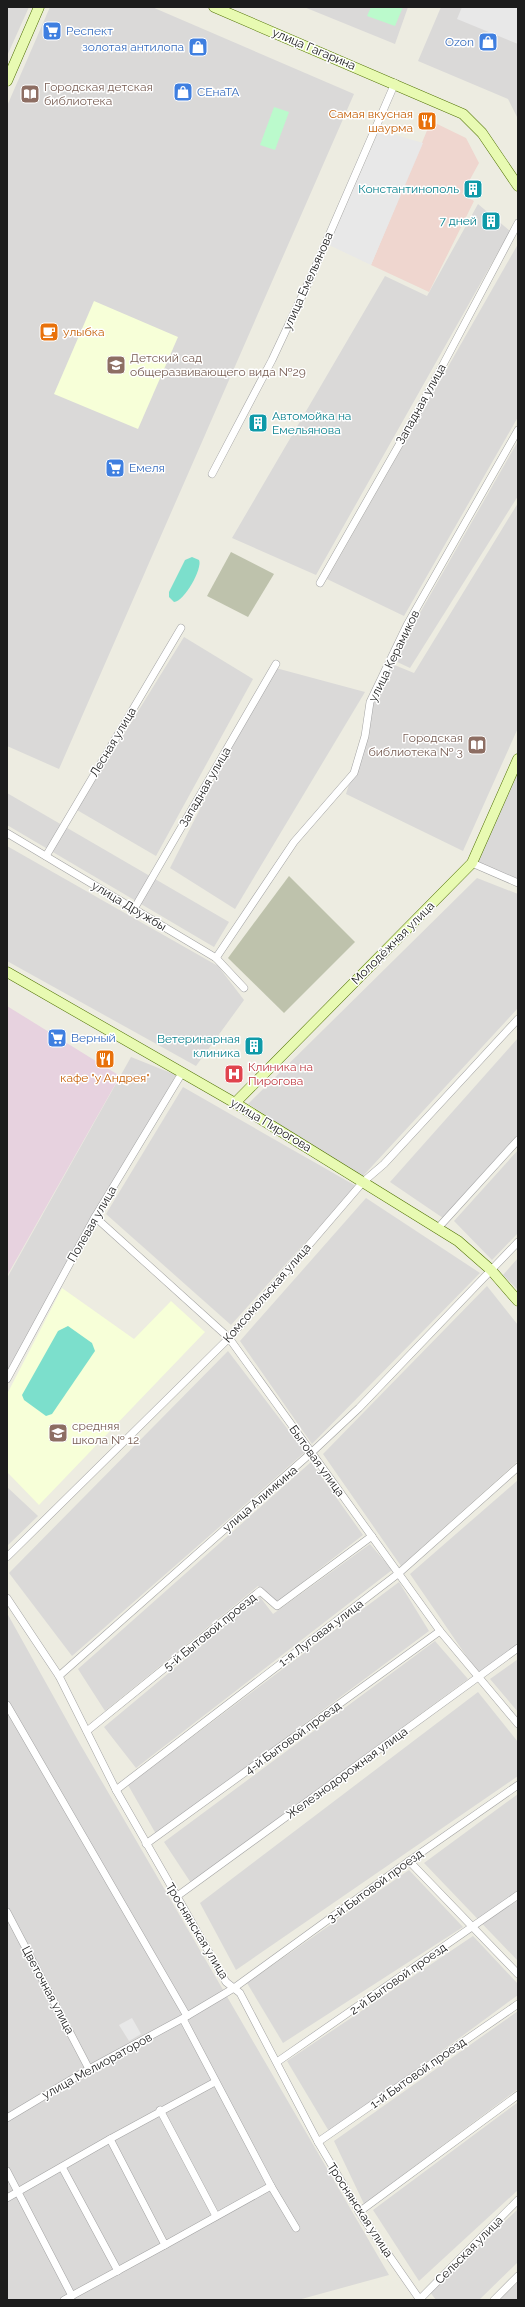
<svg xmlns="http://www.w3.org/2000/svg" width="525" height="2307" font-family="Raleway,sans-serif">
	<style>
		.residential { fill: #dad9d8 }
		.commercial { fill: #efd6cf }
		.industrial { fill: #e7d2df }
		.education { fill: #f7ffd8 }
		.construction { fill: #bec2ac }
		.park { fill: #bbfacc }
		.pitch { fill: #7cdfcc }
		.parking { fill: #e8e8e8 }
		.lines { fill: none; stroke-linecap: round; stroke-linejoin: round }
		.street-casing { stroke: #a3a3a3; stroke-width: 8 }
		.secondary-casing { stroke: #507203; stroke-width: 11 }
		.street { stroke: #fff; stroke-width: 7 }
		.secondary { stroke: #e8fab2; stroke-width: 10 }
		.labels { text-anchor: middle; stroke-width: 3; stroke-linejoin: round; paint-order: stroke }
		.shop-label { font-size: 12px; fill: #366cbe; stroke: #fff; text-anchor: start }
		.street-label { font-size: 12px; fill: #1c1c1c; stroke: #fff }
		.education-label { font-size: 12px; fill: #785e54; stroke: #fff; text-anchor: start }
		.food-label { font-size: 12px; fill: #c56008; stroke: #fff; text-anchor: end }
		.culture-label { font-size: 12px; fill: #0d838f; stroke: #fff; text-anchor: end }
		.health-label { font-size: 12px; fill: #be3a42; stroke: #fff; text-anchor: start }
	</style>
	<rect width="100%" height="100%" fill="#edece1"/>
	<!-- residential -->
	<g class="residential">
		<path d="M7,7H29L7,56Z"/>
		<path d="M50,7H152L354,94L59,769L7,746V106Z"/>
		<path d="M304,7H408L395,44Z"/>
		<path d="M441,7H518V119L508,99L418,61Z"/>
		<path d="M478,204L510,231L316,575L232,538L385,276L427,296Z"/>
		<path d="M518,244V417L404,616L327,579Z"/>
		<path d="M518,441V496L410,668L393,660Z"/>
		<path d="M518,503V728L463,851L346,794L374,701L392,664L414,673Z"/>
		<path d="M184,637L253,679L156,856L77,810Z"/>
		<path d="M272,667L365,692L235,909L170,868Z"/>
		<path d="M518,764V881L473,863Z"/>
		<path d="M7,793L229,922L214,947L7,825Z"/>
		<path d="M7,846L218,966L244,1000L196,1066L7,961Z"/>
		<path d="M477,878L518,894V1008L362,1177L248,1104Z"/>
		<path d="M518,1038V1135L443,1218L390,1182Z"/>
		<path d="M131,1057L176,1075L7,1374V1278Z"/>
		<path d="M183,1087L356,1186L231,1325L106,1214Z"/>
		<path d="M518,1150V1233L492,1260L454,1221Z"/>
		<path d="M366,1198L480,1273L312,1444L240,1341Z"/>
		<path d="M518,1258V1290L503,1275Z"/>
		<path d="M487,1286L518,1325V1461L401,1566L323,1454Z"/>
		<path d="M228,1351L305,1452L72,1656L9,1573Z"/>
		<path d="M311,1462L363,1535L276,1603L258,1586L105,1711L78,1669Z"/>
		<path d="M518,1480V1644L478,1673L410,1574Z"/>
		<path d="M7,1487L38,1516L7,1546Z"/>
		<path d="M370,1544L392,1570L136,1768L104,1727L260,1597L273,1614Z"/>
		<path d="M399,1582L429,1631L156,1834L128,1785Z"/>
		<path d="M7,1613L80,1744L389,2275L298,2300H7Z"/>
		<path d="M435,1641L468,1679L191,1883L164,1842Z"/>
		<path d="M518,1659V1712L490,1679Z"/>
		<path d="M478,1692L518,1742V1776L236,1970L200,1903Z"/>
		<path d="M518,1794V1961L424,1863Z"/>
		<path d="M409,1870L463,1927L283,2043L247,1983Z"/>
		<path d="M473,1936L518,1984V1995L330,2133L287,2061Z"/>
		<path d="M518,2011V2089L364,2204L334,2141Z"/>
		<path d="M518,2102V2190L419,2281L373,2210Z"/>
		<path d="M518,2209V2262L479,2300H436L430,2292Z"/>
		<path d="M518,2282V2300H499Z"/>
	</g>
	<!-- commercial -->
	<path class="commercial" d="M431,121L466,138L479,163L462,194L474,201L429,292L371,265Z"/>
	<!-- industrial -->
	<path class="industrial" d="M7,1006L120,1076L7,1276Z"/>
	<!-- education -->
	<g class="education">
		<path d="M94,301L178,337L138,429L54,394Z"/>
		<path d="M62,1288L134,1339L171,1301L205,1332L39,1505L7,1472V1394Z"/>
	</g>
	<!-- construction -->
	<g class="construction">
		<path d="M231,552L274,574L248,617L207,596Z"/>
		<path d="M289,876L355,942L284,1013L228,958Z"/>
	</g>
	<!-- park -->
	<g class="park">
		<path d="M371,7H403L395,26L367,16Z"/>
		<path d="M274,107L289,112L275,150L260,145Z"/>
	</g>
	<!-- pitch -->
	<g class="pitch">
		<path d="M192,557L199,560C203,568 184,602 174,602L169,597V592L185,560Z"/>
		<path d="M68,1326L92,1343L95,1351L52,1414L46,1416L24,1400L22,1395L58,1331Z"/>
	</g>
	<!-- parking -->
	<g class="parking">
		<path d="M462,7H518V44L457,19Z"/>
		<path d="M379,130L423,143L371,265L329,245Z"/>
		<path d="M132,2018L141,2034L129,2041L119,2025Z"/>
	</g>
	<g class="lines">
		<defs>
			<g id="street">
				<path d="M212,474L272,360L310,279L395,83"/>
				<path d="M320,583L419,410L518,223"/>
				<path d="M7,833L216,958L244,988"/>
				<path d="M46,856L181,628"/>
				<path d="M472,863L518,883"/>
				<path d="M134,909L276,664"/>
				<path d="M216,958L294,842L354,773L365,736L370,702L407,625L518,430"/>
				<path d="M95,1217L229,1338L440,1631L518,1724"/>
				<path d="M438,1228L518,1140"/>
				<path d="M7,1379L95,1217L182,1073"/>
				<path d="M7,1557L229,1338L363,1182L384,1164L518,1019"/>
				<path d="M7,1598L59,1676L116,1790L226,1982L240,1993L318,2142L363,2218L420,2300"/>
				<path d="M59,1676L311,1453L359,1408L518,1242"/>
				<path d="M7,1705L187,2016L234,1988L409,1861L518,1785"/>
				<path d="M87,1731L260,1591L277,1606L372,1536"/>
				<path d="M116,1790L399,1573L518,1467"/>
				<path d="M146,1844L440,1631"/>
				<path d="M409,1861L518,1974"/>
				<path d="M176,1897L518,1648"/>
				<path d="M7,1912L89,2069"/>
				<path d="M183,2019L271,2186L296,2228"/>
				<path d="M277,2062L518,1895"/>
				<path d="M215,2082L110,2139L165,2245L271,2186"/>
				<path d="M160,2110L216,2216"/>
				<path d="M7,2118L89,2069L187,2016"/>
				<path d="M318,2142L518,2004"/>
				<path d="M62,2167L118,2271"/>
				<path d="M7,2171L72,2296"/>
				<path d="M7,2198L110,2139"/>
				<path d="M359,2212L518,2095"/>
				<path d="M420,2299L518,2200"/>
				<path d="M64,2300L165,2245"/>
				<path d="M494,2300L518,2276"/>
			</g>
			<g id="secondary">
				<path d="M214,7L463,114L482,133L518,186"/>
				<path d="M7,81L39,7"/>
				<path d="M7,972L235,1103L458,1241L491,1270L518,1301"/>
				<path d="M235,1103L472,863L518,759"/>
			</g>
		</defs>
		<!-- street casing -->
		<use href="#street" class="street-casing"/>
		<!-- secondary casing -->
		<use href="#secondary" class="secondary-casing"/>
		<!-- street -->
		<use href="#street" class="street"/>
		<!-- secondary -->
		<use href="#secondary" class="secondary"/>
	</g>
	<!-- icons -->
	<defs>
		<symbol id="supermarket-square" viewBox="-11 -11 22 22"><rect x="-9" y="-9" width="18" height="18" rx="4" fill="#3f7fe0" stroke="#fff"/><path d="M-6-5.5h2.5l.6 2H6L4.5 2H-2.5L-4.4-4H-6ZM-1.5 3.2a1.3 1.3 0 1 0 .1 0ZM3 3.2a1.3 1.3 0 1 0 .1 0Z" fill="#fff"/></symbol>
		<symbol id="shop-square" viewBox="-11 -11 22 22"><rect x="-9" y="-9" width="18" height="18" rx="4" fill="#3f7fe0" stroke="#fff"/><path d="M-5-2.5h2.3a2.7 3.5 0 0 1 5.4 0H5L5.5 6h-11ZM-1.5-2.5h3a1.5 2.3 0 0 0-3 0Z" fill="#fff"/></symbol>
		<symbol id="library-square" viewBox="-11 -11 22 22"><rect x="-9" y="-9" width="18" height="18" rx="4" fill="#8d6e63" stroke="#fff"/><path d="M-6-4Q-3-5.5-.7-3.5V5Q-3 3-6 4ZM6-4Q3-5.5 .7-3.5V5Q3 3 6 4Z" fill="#fff"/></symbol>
		<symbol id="restaurant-square" viewBox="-11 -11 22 22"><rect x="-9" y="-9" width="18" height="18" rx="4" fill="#e8710a" stroke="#fff"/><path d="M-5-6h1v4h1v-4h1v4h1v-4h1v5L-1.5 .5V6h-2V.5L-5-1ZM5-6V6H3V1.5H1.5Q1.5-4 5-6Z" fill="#fff"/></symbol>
		<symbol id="building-square" viewBox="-11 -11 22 22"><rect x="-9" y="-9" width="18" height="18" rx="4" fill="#0f9aa8" stroke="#fff"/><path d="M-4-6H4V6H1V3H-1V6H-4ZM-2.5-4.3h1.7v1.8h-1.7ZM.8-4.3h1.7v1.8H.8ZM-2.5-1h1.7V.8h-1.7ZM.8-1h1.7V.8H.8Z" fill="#fff"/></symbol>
		<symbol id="cafe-square" viewBox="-11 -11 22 22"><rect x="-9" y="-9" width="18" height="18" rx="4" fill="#e8710a" stroke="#fff"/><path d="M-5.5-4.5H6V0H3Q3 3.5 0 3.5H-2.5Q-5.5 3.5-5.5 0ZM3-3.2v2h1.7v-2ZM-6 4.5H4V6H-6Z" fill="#fff"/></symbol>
		<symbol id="school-square" viewBox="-11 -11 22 22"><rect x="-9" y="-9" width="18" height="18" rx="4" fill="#8d6e63" stroke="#fff"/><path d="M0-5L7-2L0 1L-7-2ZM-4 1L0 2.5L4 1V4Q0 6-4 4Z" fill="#fff"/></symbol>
		<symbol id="hospital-square" viewBox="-11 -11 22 22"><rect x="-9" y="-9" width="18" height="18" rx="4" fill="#e0444e" stroke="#fff"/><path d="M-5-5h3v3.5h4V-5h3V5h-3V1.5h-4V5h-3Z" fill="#fff"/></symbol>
	</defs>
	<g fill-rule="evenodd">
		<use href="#supermarket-square" x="41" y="20" width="22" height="22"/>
		<use href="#shop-square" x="477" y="31" width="22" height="22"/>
		<use href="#shop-square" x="187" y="36" width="22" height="22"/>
		<use href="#shop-square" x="172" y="81" width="22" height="22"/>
		<use href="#library-square" x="19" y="83" width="22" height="22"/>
		<use href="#restaurant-square" x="416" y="110" width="22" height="22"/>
		<use href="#building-square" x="462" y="178" width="22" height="22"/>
		<use href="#building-square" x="480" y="210" width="22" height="22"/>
		<use href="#cafe-square" x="38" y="321" width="22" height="22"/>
		<use href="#school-square" x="105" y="354" width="22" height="22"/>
		<use href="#building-square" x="247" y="412" width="22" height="22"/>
		<use href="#supermarket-square" x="104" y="457" width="22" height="22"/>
		<use href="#library-square" x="466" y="734" width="22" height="22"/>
		<use href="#supermarket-square" x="46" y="1027" width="22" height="22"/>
		<use href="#building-square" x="243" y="1035" width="22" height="22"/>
		<use href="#restaurant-square" x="94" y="1048" width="22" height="22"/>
		<use href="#hospital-square" x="223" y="1063" width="22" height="22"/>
		<use href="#school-square" x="47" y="1422" width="22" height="22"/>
	</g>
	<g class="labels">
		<!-- shop labels -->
		<g class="shop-label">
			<text x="66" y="35">Респект</text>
			<text x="474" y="46" text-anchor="end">Ozon</text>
			<text x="184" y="51" text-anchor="end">золотая антилопа</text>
			<text x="197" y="96">СЕнаТА</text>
			<text x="129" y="472">Емеля</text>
			<text x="71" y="1042">Верный</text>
		</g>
		<!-- street labels -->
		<g class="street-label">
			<text transform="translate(314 49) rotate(23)" y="4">улица Гагарина</text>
			<text transform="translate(308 281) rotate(-66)" y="4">улица Емельянова</text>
			<text transform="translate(421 404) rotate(-61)" y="4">Западная улица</text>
			<text transform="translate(394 656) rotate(-64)" y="4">улица Керамиков</text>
			<text transform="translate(113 742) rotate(-59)" y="4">Лесная улица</text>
			<text transform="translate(205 787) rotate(-60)" y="4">Западная улица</text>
			<text transform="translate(129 906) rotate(31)" y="4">улица Дружбы</text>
			<text transform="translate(393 943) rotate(-45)" y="4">Молодёжная улица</text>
			<text transform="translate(271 1125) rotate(31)" y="4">улица Пирогова</text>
			<text transform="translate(92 1224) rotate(-60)" y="4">Полевая улица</text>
			<text transform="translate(267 1293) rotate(-49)" y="4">Комсомольская улица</text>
			<text transform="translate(317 1461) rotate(54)" y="4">Бытовая улица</text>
			<text transform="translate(260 1499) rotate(-41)" y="4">улица Алимкина</text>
			<text transform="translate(210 1632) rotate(-39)" y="4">5-й Бытовой проезд</text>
			<text transform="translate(321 1633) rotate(-37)" y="4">1-я Луговая улица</text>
			<text transform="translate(293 1738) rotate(-36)" y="4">4-й Бытовой проезд</text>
			<text transform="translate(347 1773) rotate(-36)" y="4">Железнодорожная улица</text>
			<text transform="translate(375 1886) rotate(-36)" y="4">3-й Бытовой проезд</text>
			<text transform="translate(197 1931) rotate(59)" y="4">Троснянская улица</text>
			<text transform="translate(398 1979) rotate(-35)" y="4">2-й Бытовой проезд</text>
			<text transform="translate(48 1990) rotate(62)" y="4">Цветочная улица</text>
			<text transform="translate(97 2066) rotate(-29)" y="4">улица Мелиораторов</text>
			<text transform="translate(418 2073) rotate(-35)" y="4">1-й Бытовой проезд</text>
			<text transform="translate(360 2210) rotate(57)" y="4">Троснянская улица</text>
			<text transform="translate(469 2250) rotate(-45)" y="4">Сельская улица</text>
		</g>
		<!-- education labels -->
		<g class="education-label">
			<text x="44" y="91">Городская детская<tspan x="44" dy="14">библиотека</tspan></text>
			<text x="130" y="362">Детский сад<tspan x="130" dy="14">общеразвивающего вида №29</tspan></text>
			<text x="463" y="742" text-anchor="end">Городская<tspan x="463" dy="14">библиотека № 3</tspan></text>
			<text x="72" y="1430">средняя<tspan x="72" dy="14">школа № 12</tspan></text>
		</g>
		<!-- food labels -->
		<g class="food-label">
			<text x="413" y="118">Самая вкусная<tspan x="413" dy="14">шаурма</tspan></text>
			<text x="63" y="336" text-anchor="start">улыбка</text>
			<text x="105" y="1082" text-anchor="middle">кафе "у Андрея"</text>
		</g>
		<!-- culture labels -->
		<g class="culture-label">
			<text x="459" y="193">Константинополь</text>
			<text x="477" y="225">7 дней</text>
			<text x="272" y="420" text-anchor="start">Автомойка на<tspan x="272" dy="14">Емельянова</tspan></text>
			<text x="240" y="1043">Ветеринарная<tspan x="240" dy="14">клиника</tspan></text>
		</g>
		<!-- health labels -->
		<g class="health-label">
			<text x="248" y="1071">Клиника на<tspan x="248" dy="14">Пирогова</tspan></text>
		</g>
	</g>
	<!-- border -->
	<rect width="525" height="2307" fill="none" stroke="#1c1c1c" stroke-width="16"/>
</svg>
